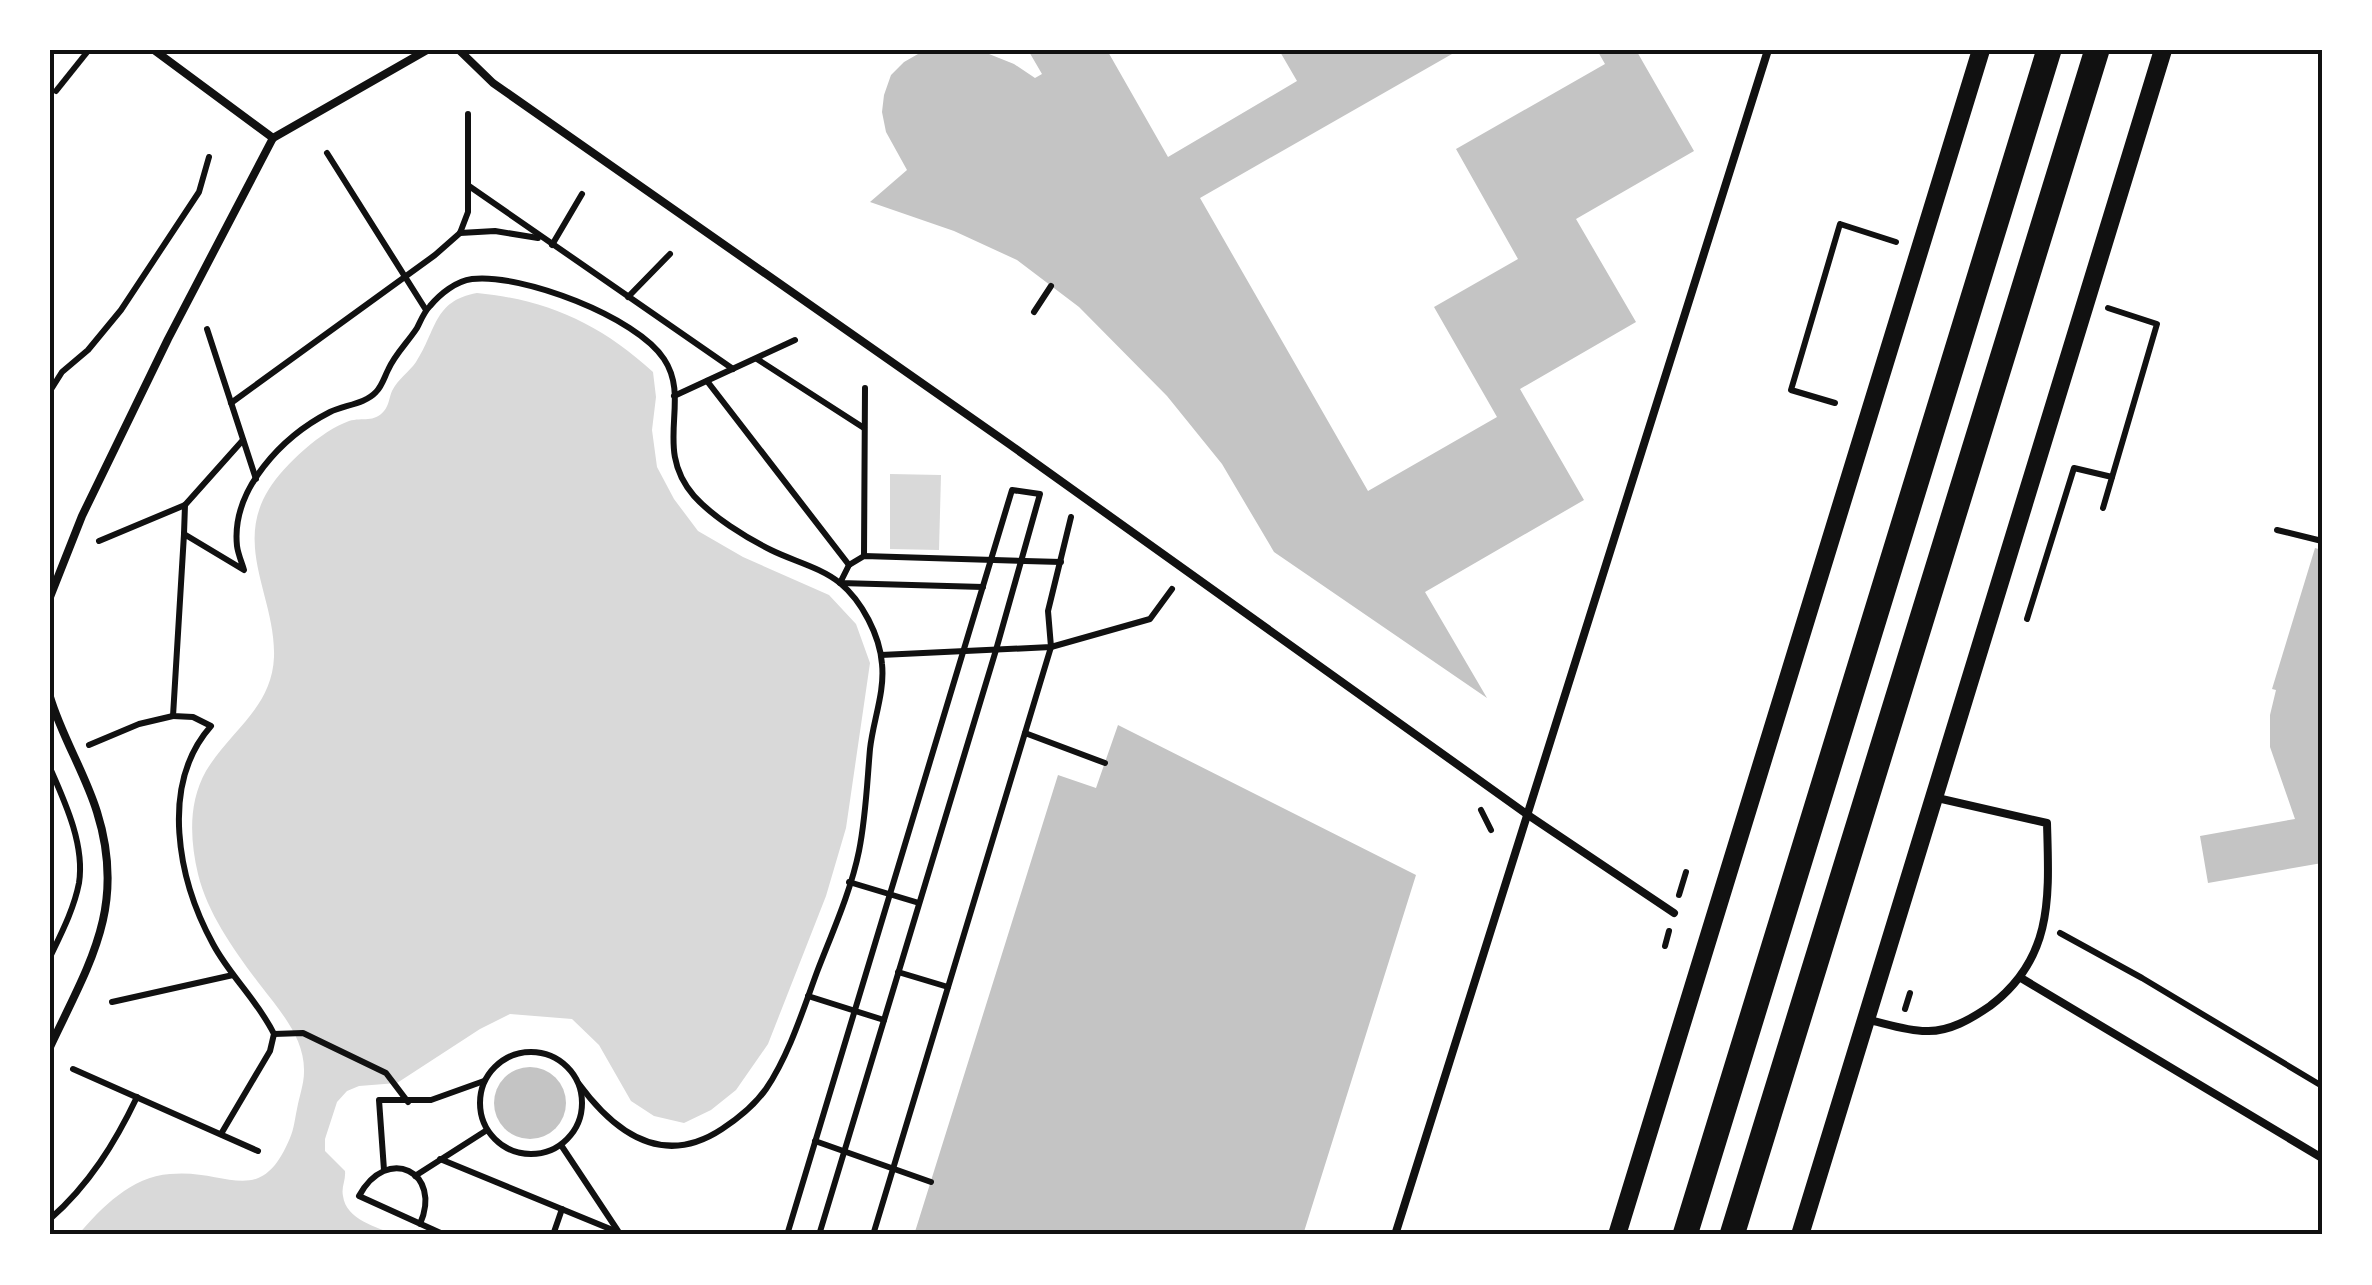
<svg xmlns="http://www.w3.org/2000/svg" width="2372" height="1285" font-family="'Roboto Condensed',sans-serif">
	<style>
		.water { fill: #d9d9d9 }
		.building { fill: #c4c4c4 }
		.lines { fill: none; stroke-linecap: round; stroke-linejoin: round }
		.path { stroke: #111; stroke-width: 6 }
		.service { stroke: #111; stroke-width: 8 }
		.tertiary { stroke: #111; stroke-width: 18 }
		.primary { stroke: #111; stroke-width: 25 }
		.neatline { fill: none; stroke: #111; stroke-width: 4 }
	</style>
	<rect width="100%" height="100%" fill="#fff"/>
	<!-- water -->
	<g class="water">
		<path d="M477,293C548,300 600,324 653,372L656,397L652,430L657,467L674,499L698,531L743,557L829,595L856,624L870,663L846,828L826,896L768,1044L736,1090L711,1110L684,1123L654,1116L631,1101L599,1045L572,1019L510,1014L480,1029L397,1083L359,1086L347,1091L337,1102L325,1139V1151L345,1171C346,1180 341,1187 343,1196C346,1220 377,1227 396,1235H78C102,1207 131,1177 170,1174C227,1168 260,1210 290,1138C294,1129 295,1118 297,1109C299,1097 304,1084 304,1072C305,1038 280,1011 261,986C236,953 208,915 198,874C190,840 188,803 206,771C230,731 272,708 274,657C276,598 233,546 269,489C285,464 321,431 349,421C363,417 374,423 384,411C389,405 389,398 392,391C398,379 409,372 416,362C437,330 433,301 477,293Z"/>
		<path d="M890,474L941,475L939,550L890,549Z"/>
	</g>
	<!-- building -->
	<g class="building">
		<path d="M925,50H979L1014,64L1035,78L1042,74L1028,50H1107L1168,157L1297,81L1279,50H1459L1200,198L1368,491L1497,417L1434,307L1518,259L1456,149L1605,64L1597,50H1636L1694,151L1576,219L1636,322L1520,389L1584,500L1425,592L1487,698L1274,552L1222,464L1167,396L1079,307L1017,260L954,231L870,202L907,170L886,132L882,112L884,95L891,75L904,62Z"/>
		<path d="M2315,548L2322,550V863L2208,883L2200,836L2295,819L2270,747V715L2276,690L2272,689Z"/>
		<path d="M1118,725L1416,875L1303,1235H914L1058,775L1096,788Z"/>
		<circle cx="530" cy="1103" r="36"/>
	</g>
	<g class="lines">
		<!-- path -->
		<g class="path">
			<path d="M56,91L88,51"/>
			<path d="M327,153L426,310"/>
			<path d="M469,186L733,369"/>
			<path d="M460,233L495,231L538,238"/>
			<path d="M552,245L582,194"/>
			<path d="M628,297L670,254"/>
			<path d="M1034,312L1051,286"/>
			<path d="M207,329L256,479"/>
			<path d="M757,359L864,428"/>
			<path d="M707,381L849,565"/>
			<path d="M50,391L62,372L88,350L121,310L199,192L209,157"/>
			<path d="M674,396L795,340"/>
			<path d="M231,403L435,255L460,233L468,212V114"/>
			<path d="M1835,403L1791,390L1840,224L1896,242"/>
			<path d="M2103,508L2157,324L2108,308"/>
			<path d="M2277,530L2322,541"/>
			<path d="M184,534L185,505"/>
			<path d="M99,541L185,505L243,440"/>
			<path d="M864,556L865,388"/>
			<path d="M983,587L840,583L849,565L864,556L1061,562"/>
			<path d="M2027,619L2074,468L2112,477"/>
			<path d="M881,655L1051,647L1150,619L1172,589"/>
			<path d="M1025,733L1105,763"/>
			<path d="M89,745L139,724L173,716"/>
			<path d="M50,768C65,802 85,845 79,883C74,909 61,934 50,957"/>
			<path d="M1481,810L1491,830"/>
			<path d="M849,882L919,903"/>
			<path d="M1679,895L1686,872"/>
			<path d="M2060,933L2142,978L2322,1086"/>
			<path d="M1665,946L1669,931"/>
			<path d="M898,972L948,987"/>
			<path d="M808,996L884,1020"/>
			<path d="M112,1002L233,975"/>
			<path d="M1905,1009L1910,993"/>
			<path d="M274,1034L303,1033L386,1073L408,1102"/>
			<circle cx="531" cy="1103" r="51"/>
			<path d="M73,1069L258,1151"/>
			<path d="M221,1134L270,1051L274,1034C258,1001 230,976 213,944C178,880 159,785 211,726L193,717L173,716L184,534L244,570C242,563 238,554 237,546C231,489 283,436 330,412C344,405 365,404 376,392C382,386 384,378 388,370C395,354 408,342 417,328C421,320 424,312 430,306C440,294 456,281 472,279C521,273 637,317 664,359C692,401 652,448 694,496C713,517 745,537 771,550C793,561 820,567 840,583C862,601 880,636 882,664C885,692 873,721 870,749C867,783 866,816 859,851C851,891 832,933 817,972C803,1010 789,1055 766,1089C754,1106 739,1118 722,1129C663,1168 615,1133 579,1084"/>
			<path d="M815,1141L931,1182"/>
			<path d="M561,1145L618,1231"/>
			<path d="M440,1159L620,1233"/>
			<path d="M384,1170L379,1100H431L484,1081"/>
			<path d="M415,1176L487,1130"/>
			<path d="M50,1219C89,1185 115,1143 137,1097"/>
			<path d="M420,1224C443,1172 387,1144 359,1196L445,1235"/>
			<path d="M553,1235L562,1209"/>
			<path d="M787,1235L1012,490L1040,494L996,650L819,1235"/>
			<path d="M873,1235L1051,647L1048,611L1071,517"/>
		</g>
		<!-- service -->
		<g class="service">
			<path d="M154,50L273,138"/>
			<path d="M459,50L493,83L1009,444L1528,815L1674,913"/>
			<path d="M50,597L82,516L168,339L273,138L427,50"/>
			<path d="M50,697C62,737 85,773 97,812C127,907 89,964 50,1047"/>
			<path d="M2021,978L2322,1158"/>
			<path d="M1865,1019C1884,1023 1906,1031 1926,1031C1949,1032 1971,1019 1990,1006C2054,958 2049,896 2047,823L1933,797"/>
			<path d="M1395,1235L1768,50"/>
		</g>
		<!-- tertiary -->
		<g class="tertiary">
			<path d="M1617,1235L1981,50"/>
			<path d="M1800,1235L2163,50"/>
		</g>
		<!-- primary -->
		<g class="primary">
			<path d="M1685,1235L2049,50"/>
			<path d="M1732,1235L2097,50"/>
		</g>
	</g>
	<!-- border -->
	<rect width="2372" height="1285" fill="none" stroke="#ffffff" stroke-width="105"/>
	<rect x="52" y="52" width="2268" height="1180" class="neatline"/>
</svg>
